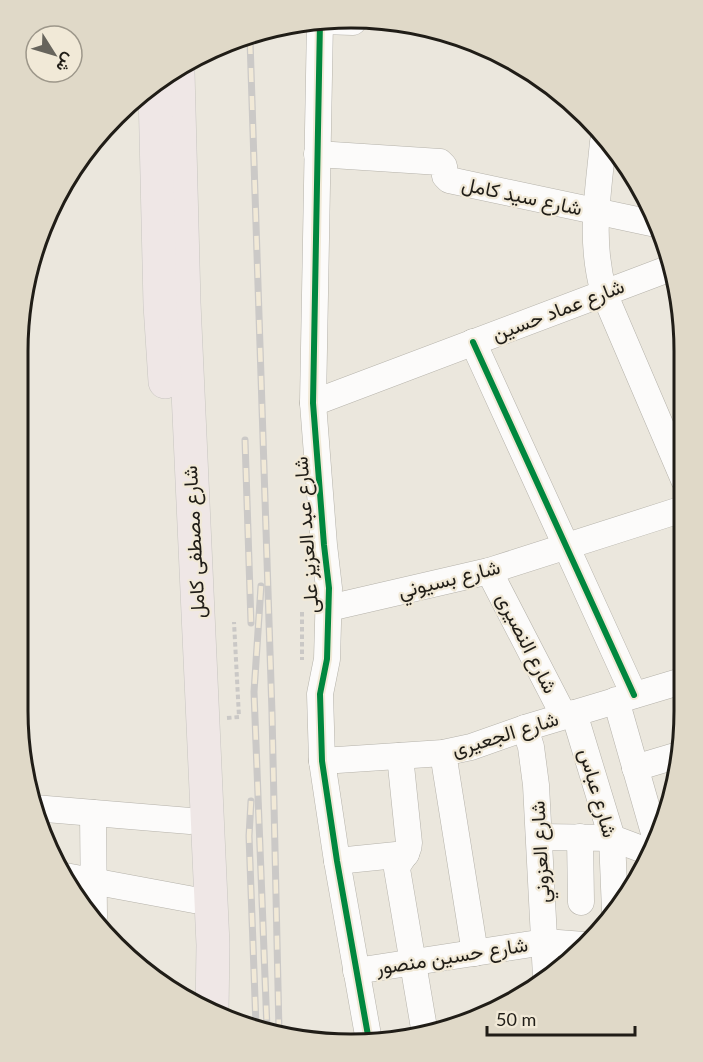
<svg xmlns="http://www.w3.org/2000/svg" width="703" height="1062" font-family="Lato,Vazirmatn,sans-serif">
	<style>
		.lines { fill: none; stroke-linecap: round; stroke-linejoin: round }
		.minor-casing { stroke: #b5b2aa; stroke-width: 27 }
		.major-casing { stroke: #c7c5c0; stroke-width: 34 }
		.path { stroke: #cac8c6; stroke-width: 4; stroke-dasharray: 4.5 3; stroke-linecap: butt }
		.minor { stroke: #fcfbfa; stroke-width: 26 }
		.major { stroke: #efe7e6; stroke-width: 33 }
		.rail-casing { stroke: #cbc9c7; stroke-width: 7 }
		.rail { stroke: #f1e9d7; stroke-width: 4.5; stroke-dasharray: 14; stroke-linecap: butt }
		.cycleway-casing { stroke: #f1e9d7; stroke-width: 10 }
		.cycleway { stroke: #00873e; stroke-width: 6 }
		.labels { text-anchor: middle; stroke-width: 4.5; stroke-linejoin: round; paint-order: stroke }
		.street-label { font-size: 20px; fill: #201d17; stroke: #f1e9d7 }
		.rim { fill: none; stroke: #201d17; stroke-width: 3 }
	</style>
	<rect width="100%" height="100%" fill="#ebe7dd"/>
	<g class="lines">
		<defs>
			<g id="minor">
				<path d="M320,21L313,403L324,545L329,588L327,659L320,694L322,761L337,861L369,1041"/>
				<path d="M321,21L353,22"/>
				<path d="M603,142C598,196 589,240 604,293L684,480"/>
				<path d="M317,154L440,162L444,166L445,176L449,180L656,224"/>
				<path d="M473,342L634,695"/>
				<path d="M313,403L668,269"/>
				<path d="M489,571L564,716"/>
				<path d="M329,608L489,571L683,509"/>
				<path d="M616,700L656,840"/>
				<path d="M574,713L612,838L615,911"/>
				<path d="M525,728L531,747L536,785L546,977"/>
				<path d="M443,753L475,953"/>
				<path d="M400,756L409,843C409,854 399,859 397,869L425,1034"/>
				<path d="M322,761L443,753L471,747L525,728L682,681"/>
				<path d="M635,768L682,754"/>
				<path d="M34,808L190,821"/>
				<path d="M93,813L94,917"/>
				<path d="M539,837L612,838L652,853"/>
				<path d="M580,837L581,902"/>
				<path d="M337,861L406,854"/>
				<path d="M65,876L194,900"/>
				<path d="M356,971L545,942L584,945"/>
			</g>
			<g id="major">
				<path d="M178,72L184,303L213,945L212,1011"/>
				<path d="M155,90L160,305L165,382"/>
			</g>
		</defs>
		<!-- minor casing -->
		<use href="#minor" class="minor-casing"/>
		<!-- major casing -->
		<use href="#major" class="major-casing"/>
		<!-- path -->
		<g class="path">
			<path d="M302,612V660"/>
			<path d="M227,718L239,717L234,622"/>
		</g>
		<!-- minor -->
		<use href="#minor" class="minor"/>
		<!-- major -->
		<use href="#major" class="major"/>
		<defs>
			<g id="rail">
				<path d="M250,40L272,713L279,1032"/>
				<path d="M245,440L251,623"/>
				<path d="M261,586L254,692L267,1029"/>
				<path d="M251,801L249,836L256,1026"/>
			</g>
		</defs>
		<!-- rail casing -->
		<use href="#rail" class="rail-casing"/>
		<!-- rail -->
		<use href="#rail" class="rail"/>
		<defs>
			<g id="cycleway">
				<path d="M320,21L313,403L324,545L329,588L327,659L320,694L322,761L337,861L369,1041"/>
				<path d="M473,342L634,695"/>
			</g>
		</defs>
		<!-- cycleway casing -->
		<use href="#cycleway" class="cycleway-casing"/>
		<!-- cycleway -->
		<use href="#cycleway" class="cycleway"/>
	</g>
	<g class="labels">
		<!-- street labels -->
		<g class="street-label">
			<text transform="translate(522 196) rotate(12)" y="7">شارع سيد كامل</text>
			<text transform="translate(558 310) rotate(-21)" y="7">شارع عماد حسين</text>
			<text transform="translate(306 535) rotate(-94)" y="7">شارع عبد العزيز على</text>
			<text transform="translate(194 542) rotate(-93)" y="7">شارع مصطفى كامل</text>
			<text transform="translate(449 579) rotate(-14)" y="7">شارع بسيوني</text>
			<text transform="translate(527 643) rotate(63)" y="7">شارع النصيرى</text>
			<text transform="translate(505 734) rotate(-17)" y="7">شارع الجعيرى</text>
			<text transform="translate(598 793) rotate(74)" y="7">شارع عباس</text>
			<text transform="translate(540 852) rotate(-93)" y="7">شارع العزوني</text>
			<text transform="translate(452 956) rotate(-9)" y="7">شارع حسين منصور</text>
		</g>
	</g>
	<!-- crop -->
	<path d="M0 0H703V1062H0ZM351 28H351A323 323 0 0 1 674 351V711A323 323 0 0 1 351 1034H351A323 323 0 0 1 28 711V351A323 323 0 0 1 351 28Z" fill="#e0d9c8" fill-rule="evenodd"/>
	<path class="rim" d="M351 28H351A323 323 0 0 1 674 351V711A323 323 0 0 1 351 1034H351A323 323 0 0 1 28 711V351A323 323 0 0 1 351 28Z"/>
	<!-- north arrow -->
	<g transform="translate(54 54) rotate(127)"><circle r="28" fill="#f1e9d7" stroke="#9d978a" stroke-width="1.5"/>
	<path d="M0-4.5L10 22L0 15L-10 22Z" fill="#67645c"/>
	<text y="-9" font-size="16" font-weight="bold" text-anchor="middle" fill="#201d17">ش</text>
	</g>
	<!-- scale -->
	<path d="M487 1026v9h148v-9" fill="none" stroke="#201d17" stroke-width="3"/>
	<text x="496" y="1026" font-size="18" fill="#201d17" stroke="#f1e9d7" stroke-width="4.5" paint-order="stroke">50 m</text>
</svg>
